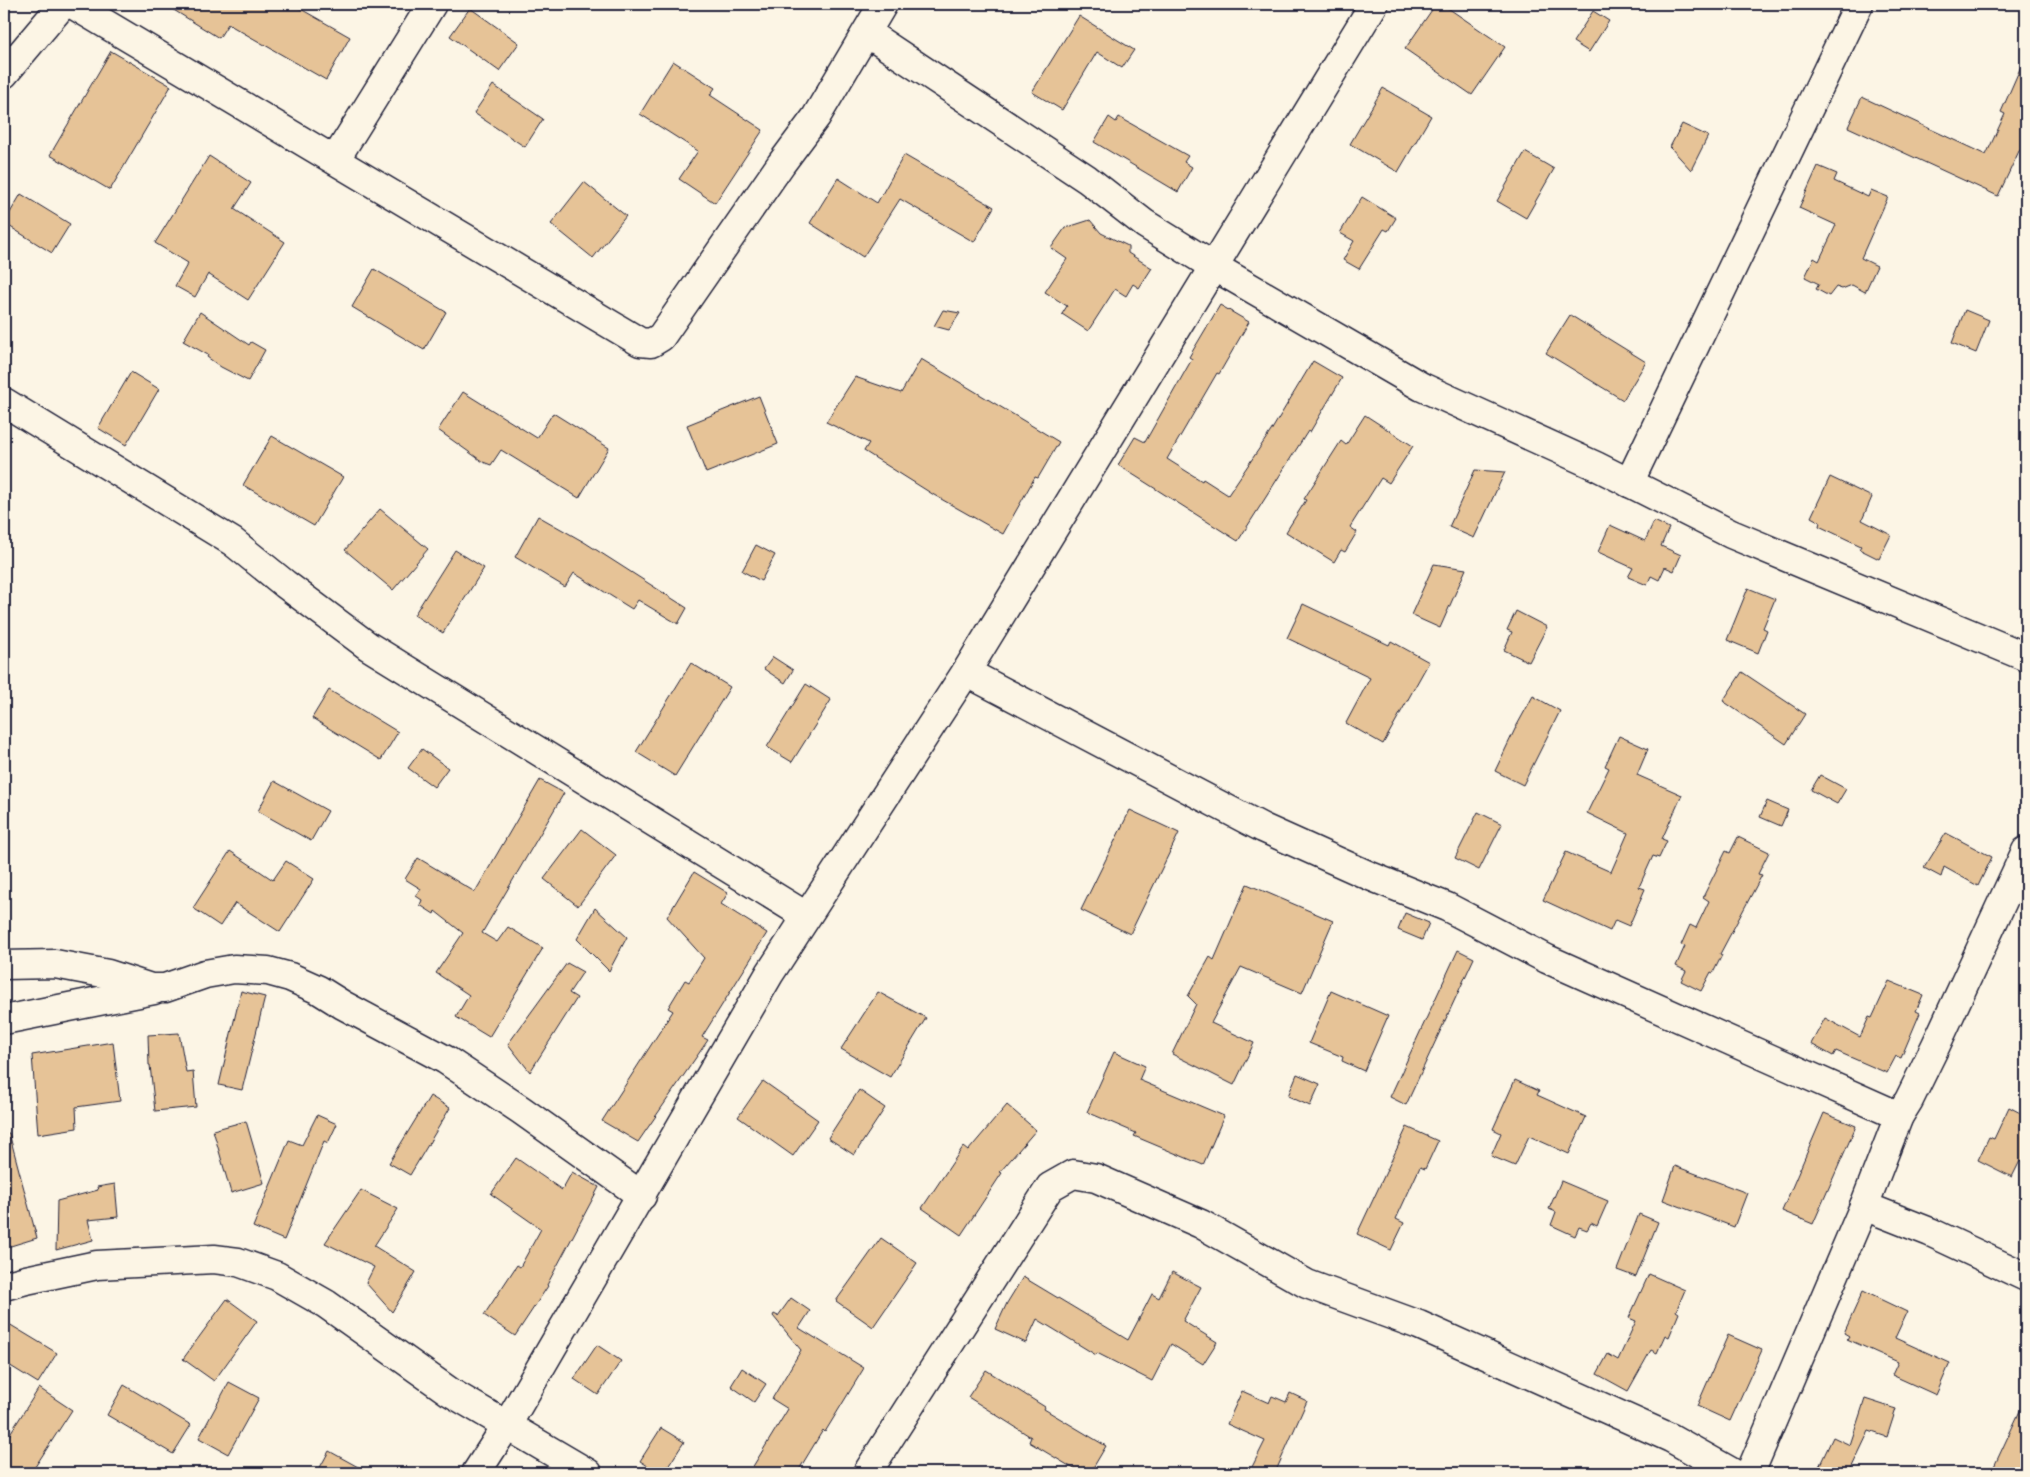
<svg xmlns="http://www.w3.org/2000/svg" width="2030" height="1477" font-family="'Architects Daughter',sans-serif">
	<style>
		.building { fill: #e6c397; stroke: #22223b }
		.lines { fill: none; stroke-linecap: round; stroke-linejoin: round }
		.minor-casing { stroke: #22223b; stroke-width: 31 }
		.minor { stroke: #fcf5e5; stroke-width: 28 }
	</style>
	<rect width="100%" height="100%" fill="#fcf5e5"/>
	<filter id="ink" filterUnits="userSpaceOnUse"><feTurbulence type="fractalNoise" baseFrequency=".02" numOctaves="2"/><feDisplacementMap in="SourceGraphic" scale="10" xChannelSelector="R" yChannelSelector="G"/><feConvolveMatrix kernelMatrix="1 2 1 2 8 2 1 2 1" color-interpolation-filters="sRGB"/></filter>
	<g filter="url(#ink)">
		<!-- building -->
		<g class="building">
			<path d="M164,4H292L350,37L326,80L228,24L219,38Z"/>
			<path d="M1436,4H1442L1505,47L1472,95L1405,49Z"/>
			<path d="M470,8L519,43L499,71L450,36Z"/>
			<path d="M1593,11L1609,21L1589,52L1573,42Z"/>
			<path d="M1079,16L1134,50L1122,68L1097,52L1062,110L1032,92Z"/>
			<path d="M111,51L171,86L110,190L50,155Z"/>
			<path d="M2026,55V152L2020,149L1998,196L1848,127L1862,97L1986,155L2005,114L2001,112Z"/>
			<path d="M673,61L715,88L710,95L763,130L715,203L679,179L698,151L640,114Z"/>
			<path d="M493,85L543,119L525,147L474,113Z"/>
			<path d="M1383,88L1431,116L1398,172L1350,144Z"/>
			<path d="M1109,117L1116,122L1119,117L1188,156L1184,162L1192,167L1178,192L1094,142Z"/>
			<path d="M1682,124L1708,136L1691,170L1670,147Z"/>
			<path d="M1525,152L1554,169L1526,218L1497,201Z"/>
			<path d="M904,155L994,207L974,242L900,199L863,257L810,223L838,178L877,203Z"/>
			<path d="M209,156L251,183L234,209L285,242L248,300L208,274L195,297L175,286L188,263L155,243Z"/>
			<path d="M1818,166L1837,174L1834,181L1868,197L1871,190L1888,197L1861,258L1877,266L1865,292L1852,285L1842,289L1836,287L1829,296L1816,289L1819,284L1805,277L1814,258L1819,261L1836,225L1799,208Z"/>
			<path d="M584,182L626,216L593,258L551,224Z"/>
			<path d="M21,194L70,224L52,253L4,223Z"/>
			<path d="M1362,197L1396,218L1388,231L1384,229L1359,269L1343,260L1354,241L1340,233Z"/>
			<path d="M1090,220L1101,233L1128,246V253L1152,268L1139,288L1133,284L1126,296L1115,289L1088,331L1062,314L1067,306L1045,292L1067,259L1051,248L1065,228Z"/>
			<path d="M374,269L446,312L424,350L352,307Z"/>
			<path d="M1220,305L1249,322L1219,374L1217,373L1167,459L1202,481L1203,479L1228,495L1271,431L1313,361L1342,378L1310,432L1308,431L1238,541L1118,465L1135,437L1145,442L1192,359L1189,357Z"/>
			<path d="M943,310L960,313L949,330L934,326Z"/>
			<path d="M1965,310L1989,320L1976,353L1952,343Z"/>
			<path d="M200,312L249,345L251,342L265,350L248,381L221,367L207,357L208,355L183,341Z"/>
			<path d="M1570,315L1646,362L1623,400L1546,353Z"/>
			<path d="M921,359L1059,442L1038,478L1035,477L1003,534L934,495L864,451L869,443L826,422L855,377L901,393Z"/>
			<path d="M131,372L159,389L126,445L98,428Z"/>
			<path d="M463,392L537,438L553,413L609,448L579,498L501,450L491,465L483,462L438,430Z"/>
			<path d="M759,396L778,444L706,473L687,425Z"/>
			<path d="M1365,415L1413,446L1389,483L1381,478L1350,527L1357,532L1345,552L1341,550L1334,562L1286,532L1306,500L1304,499L1341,441L1346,445Z"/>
			<path d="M272,436L343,477L314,526L243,485Z"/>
			<path d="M1475,470L1505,472L1474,538L1449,527Z"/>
			<path d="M1830,477L1872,497L1862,520L1891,535L1879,559L1859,549L1861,546L1819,526L1820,522L1811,517Z"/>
			<path d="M380,509L428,549L393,590L345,550Z"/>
			<path d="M538,516L584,542L687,608L678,624L638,600L632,609L574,573L565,587L515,557Z"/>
			<path d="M1654,521L1669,528L1661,546L1681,555L1674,571L1665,567L1659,580L1651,576L1647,585L1628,577L1633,568L1598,552L1610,525L1645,541Z"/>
			<path d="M756,545L775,555L761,581L742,571Z"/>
			<path d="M455,550L484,568L443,633L414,615Z"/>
			<path d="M1434,564L1466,569L1440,628L1411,615Z"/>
			<path d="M1748,588L1775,599L1763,628L1767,630L1758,653L1727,640Z"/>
			<path d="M1303,604L1389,645L1391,641L1429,662L1383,744L1346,723L1370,678L1287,638Z"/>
			<path d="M1516,611L1547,627L1529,662L1504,650L1512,632L1507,630Z"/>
			<path d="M773,657L793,670L785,683L764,669Z"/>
			<path d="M691,663L730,687L675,776L636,752Z"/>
			<path d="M1742,672L1805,714L1786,744L1723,701Z"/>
			<path d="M806,684L831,700L792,762L767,747Z"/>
			<path d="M329,690L398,732L381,760L312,718Z"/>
			<path d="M1533,696L1560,711L1523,785L1495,771L1516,727Z"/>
			<path d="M1619,736L1648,749L1637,775L1682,795L1662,839L1667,841L1659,858L1653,856L1639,887L1645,889L1629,926L1615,920L1610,931L1543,900L1566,852L1611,872L1628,833L1587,813L1609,768L1605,766Z"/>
			<path d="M422,749L448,768L434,787L408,768Z"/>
			<path d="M1820,775L1846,789L1837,804L1811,790Z"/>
			<path d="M540,780L564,793L482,933L497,942L508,927L543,948L489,1037L456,1017L469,995L436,973L463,933L435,911L434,914L420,905L422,900L416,896L421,889L405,879L418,858L475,892Z"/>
			<path d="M274,781L328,811L311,841L258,811Z"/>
			<path d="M1767,801L1788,810L1781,826L1760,817Z"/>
			<path d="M1130,810L1179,833L1130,934L1081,910Z"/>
			<path d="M1478,812L1502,824L1479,870L1455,858Z"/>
			<path d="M582,829L616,855L578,906L544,879Z"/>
			<path d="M1946,833L1992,857L1978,886L1944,867L1941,877L1924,868Z"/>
			<path d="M1738,837L1769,852L1758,874L1762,875L1720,954L1722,955L1713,973L1711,972L1701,991L1681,981L1686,971L1676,966L1685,946L1681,945L1690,925L1696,928L1709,901L1703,897L1726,851L1730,853Z"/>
			<path d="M230,851L273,880L286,861L314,879L280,932L235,903L220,926L193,908Z"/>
			<path d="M694,872L728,893L721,904L767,933L702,1037L708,1040L638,1142L602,1121L673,1011L668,1008L685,980L689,982L704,958L667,917Z"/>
			<path d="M1247,884L1333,921L1302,993L1241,967L1211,1023L1254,1043L1234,1085L1172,1054L1196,1004L1188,996L1210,957L1214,960Z"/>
			<path d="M595,908L627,937L609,971L577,939Z"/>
			<path d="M1405,913L1429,923L1422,940L1398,930Z"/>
			<path d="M1458,950L1474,958L1406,1105L1390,1097Z"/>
			<path d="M567,963L583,972L569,993L577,998L530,1072L508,1044Z"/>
			<path d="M1889,981L1923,995L1916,1011L1920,1013L1901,1058L1896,1056L1887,1073L1836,1051L1833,1056L1811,1044L1825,1018L1860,1037L1869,1017L1872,1018Z"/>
			<path d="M241,991L265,997L242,1090L219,1085Z"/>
			<path d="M1331,991L1388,1016L1364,1071L1342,1061L1343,1057L1309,1043Z"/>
			<path d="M878,992L926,1018L890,1077L841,1049Z"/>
			<path d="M179,1033L186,1072L193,1071L196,1107L155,1111L150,1065H149L148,1035Z"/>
			<path d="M113,1042L120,1101L76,1107L77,1128L38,1134L32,1055Z"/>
			<path d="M1114,1052L1145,1066L1139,1080L1224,1116L1203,1165L1134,1136L1136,1133L1087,1112Z"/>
			<path d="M1297,1074L1320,1084L1310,1106L1288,1096Z"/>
			<path d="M1515,1080L1539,1091L1537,1095L1586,1117L1569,1154L1529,1136L1515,1166L1491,1156L1501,1133L1493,1129Z"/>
			<path d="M763,1081L818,1120L793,1156L738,1117Z"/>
			<path d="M859,1090L885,1108L854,1155L828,1138Z"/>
			<path d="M430,1096L450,1108L410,1175L389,1163Z"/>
			<path d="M1007,1105L1036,1130L1000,1172L1002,1173L961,1235L922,1208L963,1147L968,1151Z"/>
			<path d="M2009,1107L2026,1116V1164L2020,1161L2012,1177L1978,1160L1989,1137L1994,1139Z"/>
			<path d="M1824,1113L1856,1126L1813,1224L1782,1211Z"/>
			<path d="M317,1115L337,1124L328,1143L324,1141L284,1240L253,1227L289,1140L302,1145Z"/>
			<path d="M246,1121L264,1183L231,1193L213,1130Z"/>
			<path d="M1407,1127L1438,1141L1425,1169L1420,1167L1396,1219L1404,1223L1391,1250L1357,1234Z"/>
			<path d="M9,1133L37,1238L4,1248V1134Z"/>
			<path d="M516,1158L562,1190L572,1172L599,1187L547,1285L548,1286L515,1336L484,1315L517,1265L520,1267L541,1229L491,1194Z"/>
			<path d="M1675,1166L1747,1193L1734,1227L1663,1200Z"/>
			<path d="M1561,1181L1608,1201L1597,1226L1591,1223L1587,1230L1579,1227L1575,1236L1551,1225L1556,1212L1549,1209Z"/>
			<path d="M115,1184L118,1217L88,1220L93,1240L56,1250L57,1201L98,1190L97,1187Z"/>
			<path d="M361,1190L398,1209L374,1246L416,1272L392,1312L366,1283L374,1267L325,1243Z"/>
			<path d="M1639,1214L1658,1222L1636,1277L1617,1270Z"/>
			<path d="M881,1238L917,1263L873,1327L836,1301Z"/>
			<path d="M1172,1272L1201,1287L1183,1321L1217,1342L1203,1364L1171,1344L1152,1381L1097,1353L1096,1355L1037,1319L1026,1343L995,1329L1007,1303L1023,1277L1128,1340L1152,1294L1159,1298Z"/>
			<path d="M1649,1274L1685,1290L1676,1311L1679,1313L1669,1337L1665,1335L1657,1353L1651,1350L1628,1391L1597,1374L1608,1354L1618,1360L1636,1321L1629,1318Z"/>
			<path d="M1863,1291L1907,1312L1895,1338L1950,1363L1936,1395L1892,1375L1898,1362L1847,1339L1849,1336L1844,1333Z"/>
			<path d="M791,1298L810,1311L799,1328L864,1368L825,1432L823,1430L797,1473H749L788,1409L772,1399L801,1350L773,1316L774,1314L778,1316Z"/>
			<path d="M227,1299L257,1321L214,1381L183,1359Z"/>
			<path d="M4,1321L57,1353L38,1383L4,1362Z"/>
			<path d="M1728,1335L1762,1350L1730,1421L1697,1406Z"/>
			<path d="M597,1345L621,1361L598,1395L574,1379Z"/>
			<path d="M742,1368L766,1384L754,1402L731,1386Z"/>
			<path d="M986,1370L1045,1407L1044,1409L1106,1446L1090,1473H1081L1029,1442L1031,1437L968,1397Z"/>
			<path d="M229,1382L259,1398L228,1454L199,1438Z"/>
			<path d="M124,1385L191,1425L173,1454L107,1415Z"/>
			<path d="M39,1388L72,1410L31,1473H4V1443Z"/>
			<path d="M1242,1391L1269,1403L1272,1396L1286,1402L1290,1393L1307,1401L1275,1473H1249L1265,1441L1227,1424Z"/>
			<path d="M2026,1398V1473H1991Z"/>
			<path d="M1865,1399L1896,1409L1887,1437L1869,1431L1849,1473H1816L1833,1437L1850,1445Z"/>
			<path d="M661,1428L684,1442L664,1473H659L640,1461Z"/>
			<path d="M329,1451L369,1473H317Z"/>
		</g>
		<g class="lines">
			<defs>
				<g id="minor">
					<path d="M72,4L640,342L651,343L661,337L781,164L816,117L883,4"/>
					<path d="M867,33L1087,179L1145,224L1213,266L1422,387L1596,466L1731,534L2026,657"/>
					<path d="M4,74L63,4"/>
					<path d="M335,160L432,4"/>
					<path d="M4,402L233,542L285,584L368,646L806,916"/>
					<path d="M1629,483L1859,4"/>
					<path d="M966,672L1374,4"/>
					<path d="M4,965L55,964L108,974L151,988H165L205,974L234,969L268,971L290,977L319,990L343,1005L446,1060L521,1110L642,1196"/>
					<path d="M4,1020L154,990"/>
					<path d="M1864,1206L1930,1232L2026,1277"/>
					<path d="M4,1286L26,1280L97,1265L214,1259L238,1262L277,1276L326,1304L450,1392L588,1473"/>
					<path d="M476,1473L507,1425L770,973L966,672L1263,828L1370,876L1447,907L1547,959L1899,1116"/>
					<path d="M867,1473L1050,1187L1073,1174L1096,1178L1201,1224L1307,1284L1419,1325L1671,1438L1733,1473"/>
					<path d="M1750,1473L1864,1206L1899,1116L1909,1100L1936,1045L2026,851"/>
				</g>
			</defs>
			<!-- minor casing -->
			<use href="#minor" class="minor-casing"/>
			<!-- minor -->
			<use href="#minor" class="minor"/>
		</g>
	</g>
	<!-- margin -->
	<rect width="2030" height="1477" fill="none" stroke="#fcf5e5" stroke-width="20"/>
	<rect x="10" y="10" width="2010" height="1457" fill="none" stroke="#22223b" stroke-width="2" filter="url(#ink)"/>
</svg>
